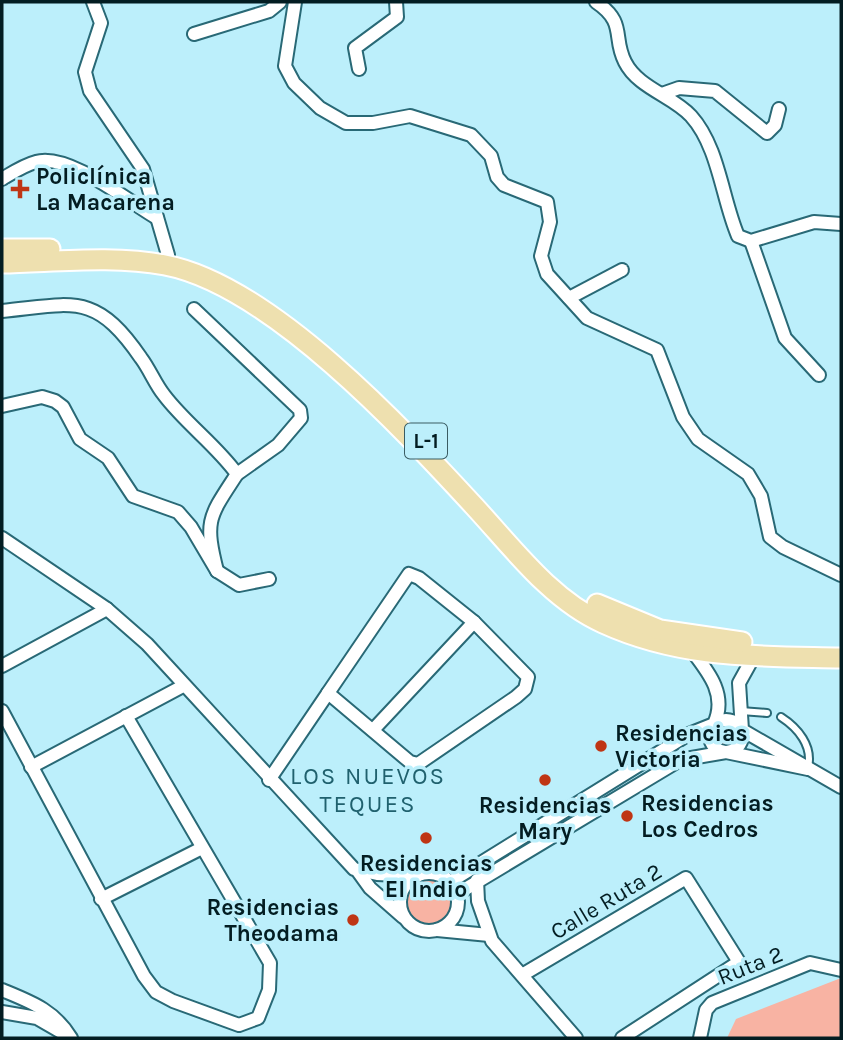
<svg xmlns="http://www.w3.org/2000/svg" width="843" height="1040" font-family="Karla,sans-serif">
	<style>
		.green { fill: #f8b3a3 }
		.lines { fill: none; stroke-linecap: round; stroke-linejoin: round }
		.service-casing { stroke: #296976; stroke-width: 10 }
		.minor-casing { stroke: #296976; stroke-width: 16 }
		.primary-casing { stroke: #fff; stroke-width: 23 }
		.service { stroke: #fff; stroke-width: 6 }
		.minor { stroke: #fff; stroke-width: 12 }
		.primary { stroke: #eee0af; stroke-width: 19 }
		.poi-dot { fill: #bf3514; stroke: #bceffb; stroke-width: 2.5 }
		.labels { text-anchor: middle; stroke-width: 7; stroke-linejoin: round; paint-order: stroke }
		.shield { fill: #bceffb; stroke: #3a5c63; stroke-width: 2 }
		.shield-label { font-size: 21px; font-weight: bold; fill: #031d22 }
		.poi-label { font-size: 23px; font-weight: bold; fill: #031d22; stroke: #bceffb; text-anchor: start }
		.street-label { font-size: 23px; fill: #031d22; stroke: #bceffb }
		.neighbourhood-label { font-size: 24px; letter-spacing: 2px; fill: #20616e; stroke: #bceffb }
	</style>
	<rect width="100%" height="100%" fill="#bceffb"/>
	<!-- green -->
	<g class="green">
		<circle cx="726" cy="736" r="10"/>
		<circle cx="428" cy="902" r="28"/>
		<path d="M841,978V1038H727L736,1019Z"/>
	</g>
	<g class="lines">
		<defs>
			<g id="service">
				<path d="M741,711L767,713"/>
				<path d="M781,717C798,728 813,746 808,767"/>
			</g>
			<g id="minor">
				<path d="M93,2L101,23L85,72L90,91L143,169L168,255"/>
				<path d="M295,2L285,66L294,83L320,108L346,123H373L410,116L471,135L491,156L497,177L504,185L547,202L550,222L541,256L547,274L587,318L657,350L683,417L698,439L748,474L761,496L770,537L783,547L841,575"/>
				<path d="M596,2C627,23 612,37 625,62C638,88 673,96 691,116C719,147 722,199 738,236L751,241L814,222L841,224"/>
				<path d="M194,34L269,11L280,2"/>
				<path d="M359,69L355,48L397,17L396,2"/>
				<path d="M662,94L679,88L715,91L767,133L775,125L779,109"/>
				<path d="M2,179C12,173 24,165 36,162C68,152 129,202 157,218"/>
				<path d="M751,241L785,338L819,375"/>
				<path d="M569,298L622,270"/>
				<path d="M194,309L300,410L301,418L278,445L237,474"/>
				<path d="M2,311C73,304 95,291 141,358C150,370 155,384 164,395C185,423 216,445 237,474C209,517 204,520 217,571"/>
				<path d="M2,406L42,397L55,401L63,407L80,439L108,458L133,496L178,512L191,527L217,571L239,585L269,579"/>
				<path d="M2,538L107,609L147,644L354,869L377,874L417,876"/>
				<path d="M409,574L419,578L474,622L528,677L525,689L516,697L418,764L410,762L328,693Z"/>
				<path d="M754,656L739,683L742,730L841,787"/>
				<path d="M2,666L107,609"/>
				<path d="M2,711L144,976L156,992L173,1001L239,1025L258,1018L269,990L270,963L126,716"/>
				<circle cx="726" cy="736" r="16"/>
				<path d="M373,730L474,622"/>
				<path d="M31,767L183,686"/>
				<path d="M269,780L328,693"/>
				<path d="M357,870L370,888L403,917"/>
				<circle cx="429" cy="902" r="29"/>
				<path d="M477,880L478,901L492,941L576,1038"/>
				<path d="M450,882L689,734L714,724C727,696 710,674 693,652"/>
				<path d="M457,894L680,760L726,752L808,769"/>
				<path d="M101,899L202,848"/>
				<path d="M437,930L489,935"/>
				<path d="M522,975L686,878L739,962L622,1038"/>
				<path d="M2,990C31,1002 54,1010 71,1038"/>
				<path d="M2,1012L37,1018L63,1033"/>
				<path d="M700,1038L706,1010L712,1003L810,963L841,970"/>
			</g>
			<g id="primary">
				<path d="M2,249H50"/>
				<path d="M2,263C55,262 113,255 165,265C270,285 403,429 474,506C512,547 551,600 603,623C682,659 757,656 841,658"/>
				<path d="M597,604L660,630L742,642"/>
			</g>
		</defs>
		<!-- service casing -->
		<use href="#service" class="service-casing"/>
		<!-- minor casing -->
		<use href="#minor" class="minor-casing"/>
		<!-- primary casing -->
		<use href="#primary" class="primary-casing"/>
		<!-- service -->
		<use href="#service" class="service"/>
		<!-- minor -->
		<use href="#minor" class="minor"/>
		<!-- primary -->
		<use href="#primary" class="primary"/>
	</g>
	<!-- markers -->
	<g class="poi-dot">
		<path d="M16.5 178.5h7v7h7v7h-7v7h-7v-7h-7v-7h7z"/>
		<circle cx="601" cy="746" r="7"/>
		<circle cx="545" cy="780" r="7"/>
		<circle cx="627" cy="816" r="7"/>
		<circle cx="426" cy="838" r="7"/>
		<circle cx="353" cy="920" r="7"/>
	</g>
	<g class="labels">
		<!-- shield labels -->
		<rect class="shield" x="405" y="423.5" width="42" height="35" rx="5"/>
		<g class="shield-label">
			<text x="426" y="448">L-1</text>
		</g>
		<!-- poi labels -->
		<g class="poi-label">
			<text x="36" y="184">Policlínica<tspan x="36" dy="26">La Macarena</tspan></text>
			<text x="615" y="741">Residencias<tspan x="615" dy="26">Victoria</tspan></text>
			<text x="641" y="811">Residencias<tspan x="641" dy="26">Los Cedros</tspan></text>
			<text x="545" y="813" text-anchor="middle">Residencias<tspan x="545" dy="26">Mary</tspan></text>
			<text x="426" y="871" text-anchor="middle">Residencias<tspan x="426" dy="26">El Indio</tspan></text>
			<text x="339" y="915" text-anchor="end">Residencias<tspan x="339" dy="26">Theodama</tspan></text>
		</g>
		<!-- street labels -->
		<g class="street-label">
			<text transform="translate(606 901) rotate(-31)" y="8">Calle Ruta 2</text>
			<text transform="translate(750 965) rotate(-22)" y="8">Ruta 2</text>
		</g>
		<!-- neighbourhood labels -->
		<g class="neighbourhood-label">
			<text x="368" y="784">LOS NUEVOS<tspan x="368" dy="28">TEQUES</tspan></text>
		</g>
	</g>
	<!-- border -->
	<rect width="843" height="1040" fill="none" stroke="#031d22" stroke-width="7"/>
</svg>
